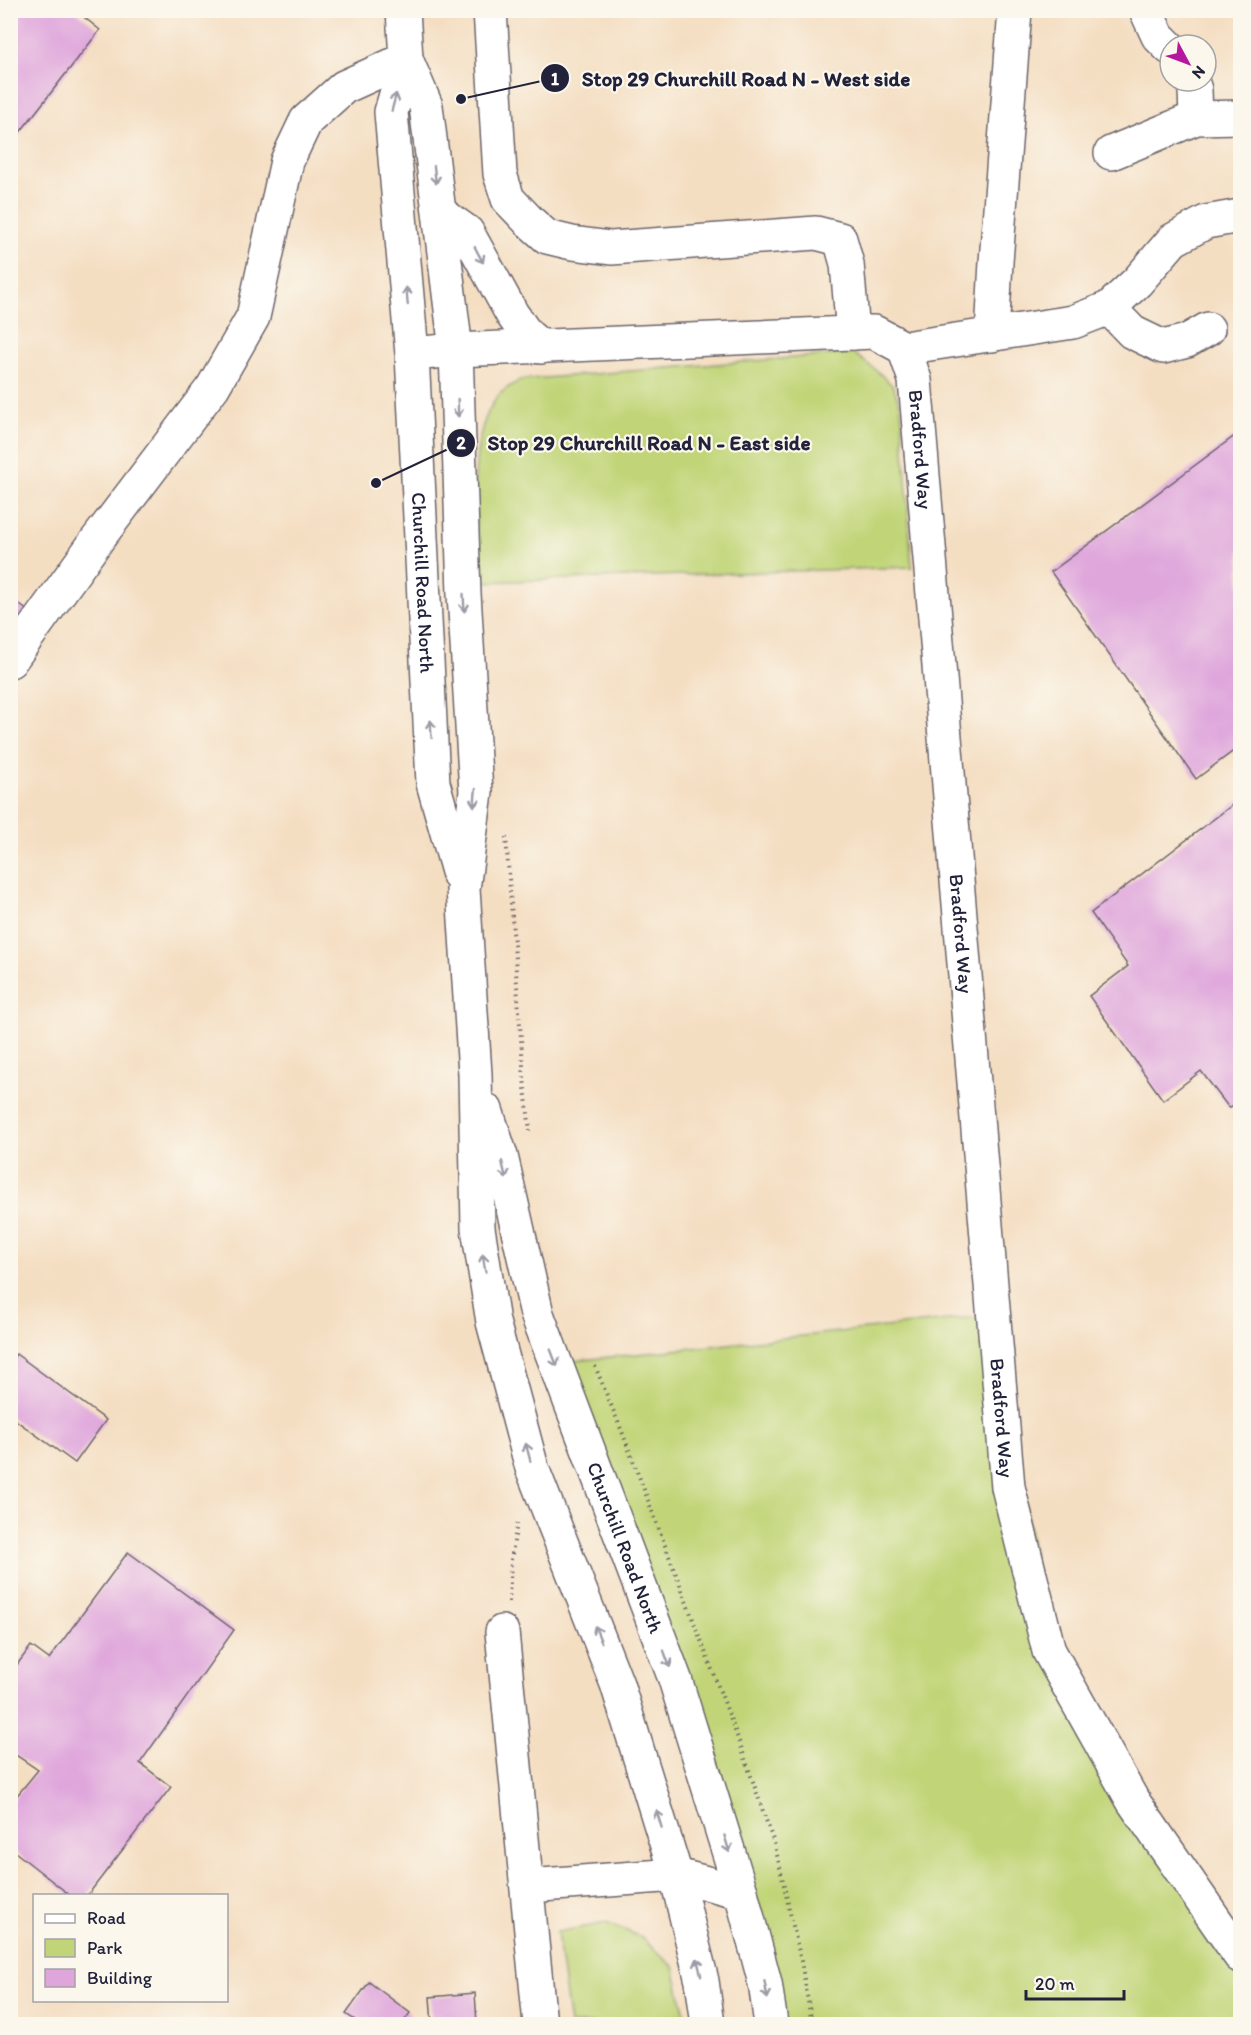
<svg xmlns="http://www.w3.org/2000/svg" width="1251" height="2035" font-family="Itim,sans-serif">
	<style>
		.green { fill: #c1d578; stroke: #727c5a; stroke-width: 1.5 }
		.building { fill: #dfa6dc }
		.lines { fill: none; stroke-linecap: round; stroke-linejoin: round }
		.minor-casing { stroke: #6c646a; stroke-width: 36 }
		.path { stroke: #6c646a; stroke-width: 4; stroke-dasharray: 1.5 4.5; stroke-linecap: butt }
		.minor { stroke: #fff; stroke-width: 33 }
		.oneway { stroke: #9c9ca7 }
		.labels { text-anchor: middle; stroke-width: 4.5; stroke-linejoin: round; paint-order: stroke }
		.street-label { font-size: 20px; fill: #22223b; stroke: #fbf7ec }
		.leader { fill: none; stroke: #22223b; stroke-width: 2 }
		.callout-dot { fill: #22223b; stroke: #fbf7ec; stroke-width: 2 }
		.mark-label { font-size: 18px; text-anchor: middle; font-weight: bold; fill: #fff }
		.callout-label { font-size: 21px; text-anchor: middle; font-weight: bold; fill: #22223b; stroke: #fbf7ec; stroke-width: 4.5; stroke-linejoin: round; paint-order: stroke }
	</style>
	<rect width="100%" height="100%" fill="#fbf7ec"/>
	<filter id="ink" filterUnits="userSpaceOnUse"><feTurbulence type="fractalNoise" baseFrequency=".0167" numOctaves="2"/><feDisplacementMap in="SourceGraphic" scale="12" xChannelSelector="R" yChannelSelector="G"/><feConvolveMatrix kernelMatrix="1 2 1 2 8 2 1 2 1" color-interpolation-filters="sRGB"/></filter>
	<filter id="wash" filterUnits="userSpaceOnUse"><feTurbulence type="fractalNoise" baseFrequency=".008" numOctaves="4" result="noise"/><feDisplacementMap in="SourceGraphic" scale="24" xChannelSelector="R" yChannelSelector="G"/><feGaussianBlur stdDeviation="1.35" result="paint"/><feColorMatrix in="noise" values="0 0 0 0 0 0 0 0 0 0 0 0 0 0 0 0 0 1.4 0 .05"/><feComposite in="paint" operator="in"/></filter>
	<g filter="url(#wash)">
		<rect width="100%" height="100%" fill="#f4dec2"/>
		<!-- green -->
		<g class="green">
			<path d="M853,353L877,371L893,386L901,407L912,567L481,582C477,529 463,440 498,396C503,389 513,385 520,380Z"/>
			<path d="M994,1315L1049,1651L1240,1951V2024H769L741,1892L556,1363Z"/>
			<path d="M606,1923L639,1936L674,1967L687,2024H570L557,1932Z"/>
		</g>
		<g id="blocks">
			<!-- building -->
			<g class="building">
				<path d="M10,10H75L100,30L10,145Z"/>
				<path d="M1240,432V746L1196,779L1051,572Z"/>
				<path d="M10,597L29,612L10,636Z"/>
				<path d="M1240,799V1100L1229,1108L1201,1071L1163,1100L1089,996L1128,966L1091,913Z"/>
				<path d="M16,1354L106,1420L75,1463L10,1416V1362Z"/>
				<path d="M128,1552L234,1630L140,1763L171,1787L87,1896H71L10,1848V1804L38,1770L10,1751V1674L31,1646L49,1659Z"/>
				<path d="M369,1982L410,2013L402,2024H361L346,2014Z"/>
				<path d="M475,1993L477,2024H432L430,1997Z"/>
			</g>
		</g>
	</g>
	<g filter="url(#ink)">
		<use href="#blocks" fill-opacity="0" stroke="#6c646a" stroke-width="1.5"/>
		<g class="lines">
			<defs>
				<g id="minor">
					<path id="s1" d="M403,10L406,59L391,112L412,354L433,783L459,875"/>
					<path d="M490,10L500,174L508,199L529,221L547,237L572,243L611,248L816,233L840,239L847,264L853,333"/>
					<path d="M1146,10L1158,36L1170,48"/>
					<path d="M406,59L426,106L456,350L464,594L476,792L463,889L475,1074L478,1228L493,1322L532,1468L617,1684L676,1875L702,1981L708,2024"/>
					<path d="M1192,81L1195,90L1196,118"/>
					<path d="M1111,153L1196,118L1240,117"/>
					<path d="M440,213L467,232L512,314L527,335L541,347"/>
					<path d="M1109,308L1132,332L1163,347L1187,341L1208,329"/>
					<path d="M992,335L996,262L1015,10"/>
					<path d="M904,348L1073,322L1109,308L1137,282L1173,240L1206,222L1240,216"/>
					<path id="s2" d="M412,354L456,350L874,332L904,348L915,380L1008,1487L1049,1651L1133,1801L1240,1956"/>
					<path d="M10,661L97,540L213,387L253,317L287,161L306,121L344,87L406,59"/>
					<path id="s3" d="M486,1110L501,1156L537,1314L675,1679L741,1892L765,1983L771,2024"/>
					<path d="M502,1632L540,2024"/>
					<path d="M528,1886L676,1875L741,1892"/>
				</g>
			</defs>
			<!-- minor casing -->
			<use href="#minor" class="minor-casing"/>
			<!-- path -->
			<g class="path">
				<path d="M506,837L524,1079L530,1131"/>
				<path d="M595,1366L623,1434L740,1744L775,1846L801,1961L812,2024"/>
				<path d="M509,1602L511,1560L517,1523"/>
			</g>
			<!-- minor -->
			<use href="#minor" class="minor"/>
		</g>
		<!-- one-way arrows -->
		<defs><path id="oneway-shaft" d="M-6 0H5M1.5-3L5.5 0L1.5 3" fill="none" stroke-width="1.6" stroke-linecap="round" stroke-linejoin="round" transform="scale(1.5)"/></defs>
		<g class="oneway">
			<use href="#oneway-shaft" transform="translate(394 102) rotate(-75)"/>
			<use href="#oneway-shaft" transform="translate(435 175) rotate(83)"/>
			<use href="#oneway-shaft" transform="translate(479 255) rotate(62)"/>
			<use href="#oneway-shaft" transform="translate(407 296) rotate(-95)"/>
			<use href="#oneway-shaft" transform="translate(458 408) rotate(88)"/>
			<use href="#oneway-shaft" transform="translate(464 603) rotate(87)"/>
			<use href="#oneway-shaft" transform="translate(431 729) rotate(-93)"/>
			<use href="#oneway-shaft" transform="translate(475 798) rotate(95)"/>
			<use href="#oneway-shaft" transform="translate(504 1170) rotate(77)"/>
			<use href="#oneway-shaft" transform="translate(484 1263) rotate(-99)"/>
			<use href="#oneway-shaft" transform="translate(554 1358) rotate(69)"/>
			<use href="#oneway-shaft" transform="translate(528 1452) rotate(-105)"/>
			<use href="#oneway-shaft" transform="translate(598 1634) rotate(-112)"/>
			<use href="#oneway-shaft" transform="translate(667 1659) rotate(70)"/>
			<use href="#oneway-shaft" transform="translate(659 1819) rotate(-107)"/>
			<use href="#oneway-shaft" transform="translate(727 1844) rotate(73)"/>
			<use href="#oneway-shaft" transform="translate(699 1967) rotate(-104)"/>
			<use href="#oneway-shaft" transform="translate(766 1990) rotate(80)"/>
		</g>
	</g>
	<g class="labels">
		<!-- street labels -->
		<g class="street-label">
			<text dy="7" stroke="none"><textPath href="#s2" startOffset="600">Bradford Way</textPath></text>
			<text dy="7" stroke="none"><textPath href="#s1" startOffset="576">Churchill Road North</textPath></text>
			<text dy="7" stroke="none"><textPath href="#s2" startOffset="1086">Bradford Way</textPath></text>
			<text dy="7" stroke="none"><textPath href="#s2" startOffset="1572">Bradford Way</textPath></text>
			<text dy="7" stroke="none"><textPath href="#s3" startOffset="460">Churchill Road North</textPath></text>
		</g>
	</g>
	<!-- callouts -->
	<path class="leader" d="M461 99L555 78M376 483L461 443"/>
	<g class="callout-dot">
		<circle cx="461" cy="99" r="6"/>
		<circle cx="376" cy="483" r="6"/>
		<circle cx="555" cy="78" r="15"/>
		<circle cx="461" cy="443" r="15"/>
	</g>
	<g class="mark-label">
		<text x="555" y="85">1</text>
		<text x="461" y="449">2</text>
	</g>
	<g class="callout-label">
		<text x="746" y="86">Stop 29 Churchill Road N - West side</text>
		<text x="649" y="450">Stop 29 Churchill Road N - East side</text>
	</g>
	<!-- margin -->
	<rect width="1251" height="2035" fill="none" stroke="#fbf7ec" stroke-width="36"/>
	<!-- legend -->
	<rect x="33" y="1894" width="195" height="108" fill="#fbf7ec" stroke="#a4a2a5" stroke-width="1.5"/>
	<rect x="45" y="1914" width="30" height="9" fill="#ffffff" stroke="#a4a2a5" stroke-width="1.5"/>
	<text x="87" y="1924" font-size="18" fill="#22223b">Road</text>
	<rect x="45" y="1939" width="30" height="18" fill="#c1d578" stroke="#a4a2a5" stroke-width="1.5"/>
	<text x="87" y="1954" font-size="18" fill="#22223b">Park</text>
	<rect x="45" y="1969" width="30" height="18" fill="#dfa6dc" stroke="#a4a2a5" stroke-width="1.5"/>
	<text x="87" y="1984" font-size="18" fill="#22223b">Building</text>
	<!-- north arrow -->
	<g transform="translate(1188 63) rotate(131)"><circle r="28" fill="#fbf7ec" stroke="#a4a2a5" stroke-width="1.5"/>
	<path d="M0-4.5L10 22L0 15L-10 22Z" fill="#b5179e"/>
	<text y="-9" font-size="16" font-weight="bold" text-anchor="middle" fill="#22223b">N</text>
	</g>
	<!-- scale -->
	<path d="M1026 1990v9h98v-9" fill="none" stroke="#22223b" stroke-width="3"/>
	<text x="1035" y="1990" font-size="18" fill="#22223b" stroke="#fbf7ec" stroke-width="4.5" paint-order="stroke">20 m</text>
</svg>
